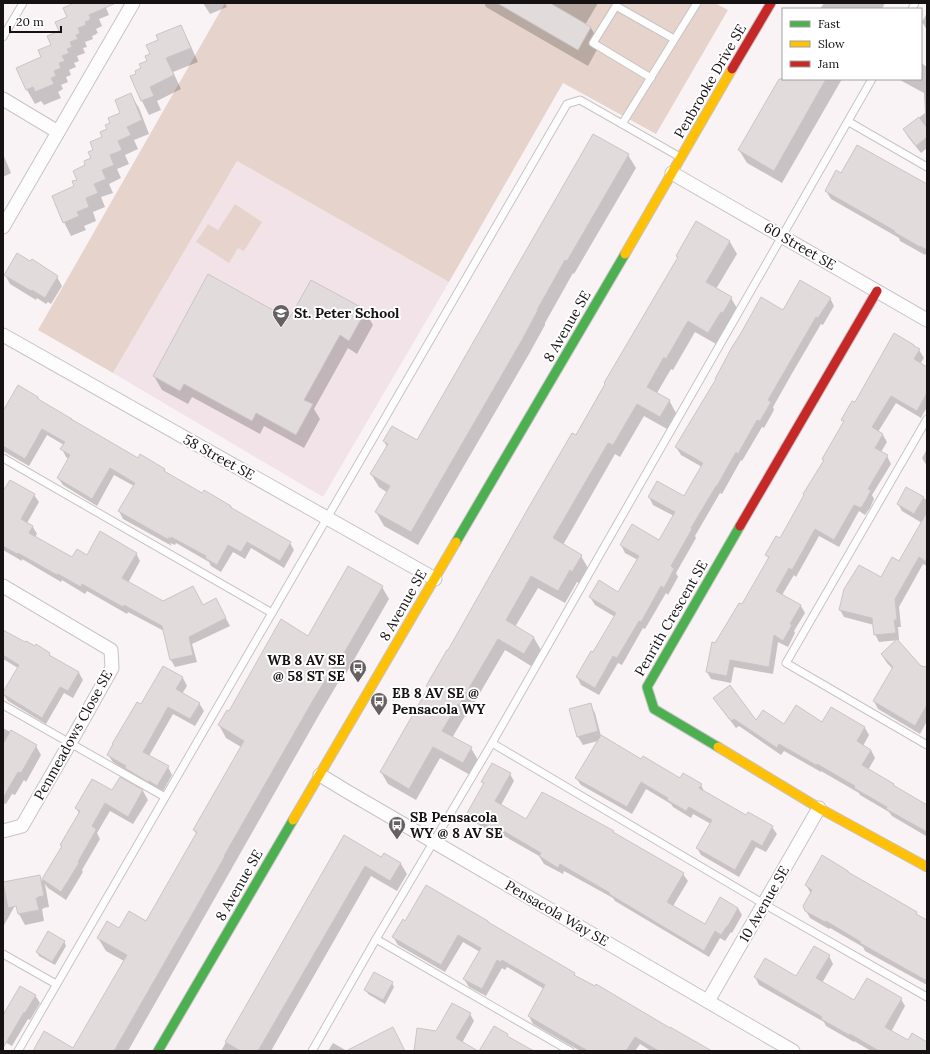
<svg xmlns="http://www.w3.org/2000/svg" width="930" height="1054" font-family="Lora,serif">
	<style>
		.built { fill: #f2e3e9 }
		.green { fill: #e6d4cc }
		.shadow { fill: #0003 }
		.building { fill: #e1dbdc; stroke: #cbc5c7 }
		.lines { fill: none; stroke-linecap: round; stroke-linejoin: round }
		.lane-casing { stroke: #c8c3c5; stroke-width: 9 }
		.street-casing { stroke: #c8c3c5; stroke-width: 15 }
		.fast-casing { stroke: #c8c3c5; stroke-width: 11 }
		.slow-casing { stroke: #c8c3c5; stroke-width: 11 }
		.jam-casing { stroke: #c8c3c5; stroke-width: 11 }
		.lane { stroke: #fefdfe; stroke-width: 7 }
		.street { stroke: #fefdfe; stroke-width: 13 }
		.fast { stroke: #4caf50; stroke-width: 9 }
		.slow { stroke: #ffc107; stroke-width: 9 }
		.jam { stroke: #c62828; stroke-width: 9 }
		.labels { text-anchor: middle; stroke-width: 4; stroke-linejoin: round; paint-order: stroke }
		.street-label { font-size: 14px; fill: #161113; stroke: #fff }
		.poi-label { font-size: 14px; font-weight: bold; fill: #161113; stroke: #fff; text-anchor: start }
	</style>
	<rect width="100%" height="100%" fill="#faf3f6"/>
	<!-- built -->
	<path class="built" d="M237,161L449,282L323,497L113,373Z"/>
	<!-- green -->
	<g class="green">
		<path d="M225,3H715L728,10L656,134L563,83L449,282L237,161L113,373L38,330Z"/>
		<path d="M235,204L262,222L244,251L238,248L229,263L196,242L208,224L218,230Z"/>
	</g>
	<!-- shadow -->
	<g class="shadow">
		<path d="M77,3H104L109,15L99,19L102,26L96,29L98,33H96L97,34L92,36L93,39L85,42L87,47L83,48L85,53L77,56L79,61L74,63L76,67L69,70L71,75L66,77L68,82L61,85L63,89L58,92L61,98L44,105L41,101L35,104L27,90L18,68L42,58L52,46Z"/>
		<path d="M203,3H225L227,7L210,14Z"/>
		<path d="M484,3H598L585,25L591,28L600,44L588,66L486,7Z"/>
		<path d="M824,3H885L882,9H820Z"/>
		<path d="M927,13V30L922,22Z"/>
		<path d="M180,26L188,40L198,62L173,72L181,89L157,101L161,110L149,115L142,101L131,77L137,74L148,61L151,54L159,40Z"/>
		<path d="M921,63L927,67V148L921,153L908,137L904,129L925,113L924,93L898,79H921Z"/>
		<path d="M783,76V79H842L782,183L747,163L739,150Z"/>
		<path d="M131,95L139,108L149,134L134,140L138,149L125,155L129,164L117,169L121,178L109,184L113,193L101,197L105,207L93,212L96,221L84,226L86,230L71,236L64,222L78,180L92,158L94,151L109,130L111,123L122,113Z"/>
		<path d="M3,154L11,173L3,177Z"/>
		<path d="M628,155L636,168L574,274L573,273L545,323V325L529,354L418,545L384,526L376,512L388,493L379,487L371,474L387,447L384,441H417Z"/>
		<path d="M842,174L927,186V255L925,254V255L900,241L899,238L831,199L826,191Z"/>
		<path d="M697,222L730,242L737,254L716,289L731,298L738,310L728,323L716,344L695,332L673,370L671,369L657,393L669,400L676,413L667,429L644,416L620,457L615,454L563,545L581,556L588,568L579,583L577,582L565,603L538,588L515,627L534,638L541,650L531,666L505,650L466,717L465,716L452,738L471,748L478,760L470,775L440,758L416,800L388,784L381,772L678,258L677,256Z"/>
		<path d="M5,275L57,277L62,286L51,304L48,302L46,304L37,298L36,300L10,284Z"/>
		<path d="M312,281L365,311L373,325L357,354L348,348L314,409L320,419L304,448L264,426L260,434L192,397L188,404L162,390L154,376L289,320Z"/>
		<path d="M830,298L834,306L823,325L821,324L794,370L773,407L774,410L764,428L762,427L742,461L741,460L722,494L720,493L695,536L696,538L676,573L678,577L668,595L666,593L645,629L643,628L622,665L618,663L599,695L581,685L577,677L594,653L615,617L595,605L590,597L619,593L638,560L625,553L621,545L659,541L674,516L653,505L649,497L685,498L702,467L681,455L676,447L784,311Z"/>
		<path d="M914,345L915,347L919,350L924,358L920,364L927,368V407L921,418L896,403L878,432L883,435L887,442L881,452L887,456L891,464L872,495L874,499L870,508L865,515L859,511L839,547L819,536L796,577L794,575L782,595L801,606L805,613L794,631L795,633L788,647L778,642L773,674L734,667L731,683L711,679L707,672L716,644L742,605L769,559L766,555L780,539L824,461L823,459L844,423L842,420L855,404Z"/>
		<path d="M38,398L40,401L138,459L164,470L166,473L202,494L231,506L233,510L290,543L294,550L284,568L251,548L245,559L233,552L221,572L211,566L209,562L176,543L175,545L170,543L172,546L123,519L119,511L134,486L114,475L97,506L63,485L58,478L69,459L66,457L62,449L64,445L47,435L29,466L3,451V413Z"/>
		<path d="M927,449V466L922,458Z"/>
		<path d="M907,489L927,500V566L923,564L899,607L901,627H898L899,640L879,642L875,634L874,625L844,617L840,610L881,578L899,563L922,523L902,511L898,504Z"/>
		<path d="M3,493L34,495L39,502L27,523L33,527L37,534L35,537L73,558L87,556L136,553L140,561L128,583L163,602L220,607L230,626L192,644L197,662L175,667L171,660L164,631L128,612L127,614L87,591L85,594L62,580L61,582L22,559V561L3,550Z"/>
		<path d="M382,587L389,599L344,677L342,676L319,715L128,1051H36L74,1050L124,961L106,951L98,938L119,930L146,922L197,835L194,830L241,747L226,738L219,725L229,712L309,637Z"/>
		<path d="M3,631L25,644L49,654L52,658L79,673L83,680L73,698L64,693L46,724L8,701L3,694L18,668L3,659Z"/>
		<path d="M882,655L927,668V721L920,734L878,709L874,701L893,669L887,663Z"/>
		<path d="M163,667L183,678L187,686L182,694L199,703L204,711L195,726L173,714L149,756L168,767L172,775L162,793L130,776L127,771L113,762L108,755L141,706Z"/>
		<path d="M714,699L757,722L784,725L822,724L831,708L865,728L869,735L863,746L871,750L875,758L868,770L893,784L895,788L927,807V838L926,836L892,816L889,812L860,795L859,793L821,771V772L784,751L781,755L739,726L736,728L719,706Z"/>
		<path d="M590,704L595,713L601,736L642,760L680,779L701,785L705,793L746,817L772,827L777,834L766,852L756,847L739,877L701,855L697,848L711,824L693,814L691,818L673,807L671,804L646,789L632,814L581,785L576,778L598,741L583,745L578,737Z"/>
		<path d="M3,728L36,746L41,755L26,782L24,780L15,795L12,794L6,804L3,803Z"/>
		<path d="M510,774L514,781L501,805L527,820L613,832L614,833L683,874L688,881L673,906L706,925L738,908L742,915L732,933L731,932L725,941L720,938L709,957L615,901L613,898L564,871L563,874L544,864L539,856L499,833L497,835L472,821L468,813L484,785L482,782Z"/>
		<path d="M120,778L143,791L148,800L133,824L110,811L97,833L100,839L82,870L83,872L66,900L48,888L45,884L49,907L43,908L44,909H42L44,921L25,925L19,914L17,902L3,927V883L39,876L42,881L62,848L61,845L79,813L76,808L113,792Z"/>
		<path d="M344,837L382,859L384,854L401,864L407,874L397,891L371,876L271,1051H221Z"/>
		<path d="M848,871L850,875L916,913L917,916L927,921V985L865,951L863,947L830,928L829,929L810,918L806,911L811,893L810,892L806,885Z"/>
		<path d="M426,887L574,974L576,977L711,1051H651L640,1044L635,1051H580L533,1024L529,1016L544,989L507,967L505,970L502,968L486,996L469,987L464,979L480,952L463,942L445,972L398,945L393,937L406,922Z"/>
		<path d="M64,941L66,946L55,965L39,956L37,952Z"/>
		<path d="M829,956L833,964L822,983L854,1002L901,999L905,1006L891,1032L908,1042L927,1043V1051H871L854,1041V1042L826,1026L824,1022L759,985L755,977L796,978Z"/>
		<path d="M392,983L394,987L385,1004L368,994L366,990Z"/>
		<path d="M35,995L40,1003L30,1020L28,1019L12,1046L3,1041V1011L6,1012Z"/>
		<path d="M470,1014L474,1021L462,1043L476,1051H415L437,1032Z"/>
		<path d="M333,1043L347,1051H328Z"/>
	</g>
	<!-- building -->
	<g class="building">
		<path d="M74,3H116L89,15L91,19H89L90,20L85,22L86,25L78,28L80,33L76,35L78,39L70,42L72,47L67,49L69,53L62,56L65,61L59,63L61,68L54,71L56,76L51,78L54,84L35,92L33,87L26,90L16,68L41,57L38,50L51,45L47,36L59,31L55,22L67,17L63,8Z"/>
		<path d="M497,3H550L591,27L578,50Z"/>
		<path d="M181,25L191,48L166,58L174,75L150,87L154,96L141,101L130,76L136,74L135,71L141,68L139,64L147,61L145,56L150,54L146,45L158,40L156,35Z"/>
		<path d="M779,79H826L774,171L738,150Z"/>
		<path d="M131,93L142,120L127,127L131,135L118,141L122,150L110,155L114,165L102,170L106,179L94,184L98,193L86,198L89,207L77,212L79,216L63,223L52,196L74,186L72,181L77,180L73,171L85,165L84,161L91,158L88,152L93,150L90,142L102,137L100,132L107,129L105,125L110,123L108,118L120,113L115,100Z"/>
		<path d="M919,117L927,128V137L916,146L903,129Z"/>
		<path d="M593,134L629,154L567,261L565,260L537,310H538L522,340L411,532L375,512L390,486L370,474L388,444L383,441L392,426L417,440Z"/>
		<path d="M857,145L927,184V250L920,246V247L894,232L895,231L825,191L836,170L841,173Z"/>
		<path d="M696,221L730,241L706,282L732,297L723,313L721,312L708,333L688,321L666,359L664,357L647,387L670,400L660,417L637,404L613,445L608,443L553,538L582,555L572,572L570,570L558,591L531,576L506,620L534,637L524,654L498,639L459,705L458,704L442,731L472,747L463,763L433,747L409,789L380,772L428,688L426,686L447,650H448L526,512L572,433L576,435L605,384L604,383L678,257L676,256Z"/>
		<path d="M17,253L30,261L32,259L58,276L45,298L32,290L31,291L4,275Z"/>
		<path d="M208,274L289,319L311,280L366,310L349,341L340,335L304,400L313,404L296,435L256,413L252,421L184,384L180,391L153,376Z"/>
		<path d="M800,280L831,298L818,318L816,317L790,362L768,400L771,402L760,421L757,420L738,454L736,452L717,486H716L691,528L692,529L671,566L674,569L664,588L661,586L641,622L639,621L617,658L613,656L595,688L576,677L591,651L593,652L616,613L589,597L599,580L618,592L639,556L620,545L632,524L659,540L675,512L648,497L657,481L684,496L703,463L675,447L716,379H715L732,347L741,333L761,297L783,310Z"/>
		<path d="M894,333L914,345V346L920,349L914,359L927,367V393L917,411L891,396L872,427L883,434L875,448L888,455L868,489L871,490L866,500L861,508L854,505L834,540L815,529L792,570L789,568L776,591L801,605L790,624L792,625L783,641L774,635L769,667L730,660L727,676L706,672L712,642L715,643L739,603L742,604L769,557L765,555L776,536L780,538L804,495L803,494L824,460L822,459L844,421L841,420L852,401L855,402Z"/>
		<path d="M18,385L38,397V399L72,419H71L138,458L140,454L165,469L164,471L202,493L204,490L231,506L230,507L291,542L280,561L247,542L241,552L228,545L217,565L205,558L206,556L171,537L170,539L168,537L169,540L118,511L135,483L110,468L92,499L57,478L70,455L60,449L65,442L42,429L25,459L3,446V411Z"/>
		<path d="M10,480L35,494L21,519L33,526L29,533L72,557L77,549L87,555L100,531L137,553L122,578L163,601L193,586L203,605L216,598L226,618L189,637L193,655L170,660L162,626L124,605L123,607L82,584L81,587L58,574L57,575L18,553L17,554L3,546V491Z"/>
		<path d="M906,487L924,497L914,514L897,504Z"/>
		<path d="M927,512V562L919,557L895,599L897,620H894L896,633L874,635L872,618L839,610L844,589L859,565L881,577L892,557L899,561Z"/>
		<path d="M348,566L383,586L337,665L335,664L312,702L224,856H225L202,897L114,1051H33L44,1031L73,1048L127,955L97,938L107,921L119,928L129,911L146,921L197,832L193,830L244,741L218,725L227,710L229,711L281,619L308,636Z"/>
		<path d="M3,630L25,642L26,641L35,646L36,644L50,653L49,655L79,672L68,691L60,687L42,718L3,694V692L19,665L3,655Z"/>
		<path d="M897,639L921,666L927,667V705L915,726L873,701L893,667L881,654Z"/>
		<path d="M163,666L183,677L176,689L200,703L190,719L168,707L143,752L169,766L157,786L149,781L148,782L125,768L126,766L107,755L113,744H112L137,702L141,704Z"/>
		<path d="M730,685L756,720L763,710L784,724L796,705L822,722L831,707L865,727L857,741L871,750L862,765L894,784L893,785L927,805V832L886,809L887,807L854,788L855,786L817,764L816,765L779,744L777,748L734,719L731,721L713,698Z"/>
		<path d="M591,703L598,731L577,737L569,709Z"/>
		<path d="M11,730L37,745L21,773L18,772L3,798V744Z"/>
		<path d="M601,735L641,759L643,756L680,778L683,773L702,784L699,788L746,815L748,812L773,826L762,846L752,840L735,870L696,848L712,820L689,807L686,811L667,800L668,798L641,782L627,807L575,778Z"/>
		<path d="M492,763L511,773L495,801L526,819L542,792L563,803L614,831L613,832L684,873L667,902L705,924L720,897L738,908L728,926H727L721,935L715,931L704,951L609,894L610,893L560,864L558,868L539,856L541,853L495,826L493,829L467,813L484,783L481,782Z"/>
		<path d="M120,777L143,790L128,817L105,803L92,826L96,829V830L78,862L79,863L61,892L42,879L62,846L60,845L80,811L75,808L92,779L112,790Z"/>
		<path d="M344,835L381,857L384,853L401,863L390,881L365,866L258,1051H241L225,1042Z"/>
		<path d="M822,855L848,871V872L917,912L916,914L927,920V981L860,943L861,942L826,921L825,922L805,911L803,906L812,890L805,885Z"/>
		<path d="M40,875L44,896L38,897V898H36L39,910L18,914L16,906L8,908L3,882Z"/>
		<path d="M426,885L488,921V922L575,973L574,975L595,986L596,984L670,1028V1027L712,1051H659L635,1037L626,1051H588L528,1016L545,985L502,960L500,962L497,960L482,989L463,979L481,948L458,935L441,965L392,937L403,919L405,921Z"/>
		<path d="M48,931L65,941L52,962L36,952Z"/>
		<path d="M814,946L830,955L816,978L854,1000L867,978L902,998L885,1027L908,1040L912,1033L927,1042V1051H879L850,1034L849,1035L821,1019L822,1017L754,977L765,958L796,976Z"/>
		<path d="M374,972L393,982L383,1000L364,990Z"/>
		<path d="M20,986L36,995L25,1013L24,1012L3,1048V1015Z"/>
		<path d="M452,1003L471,1013L456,1038L478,1051H414L417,1028L436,1031Z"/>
		<path d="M494,1026L508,1034L507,1036L534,1051H479Z"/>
		<path d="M393,1027L405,1051H346L379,1034Z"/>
	</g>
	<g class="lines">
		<defs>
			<g id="lane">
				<path d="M912,9L915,3"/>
				<path d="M3,37L23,3"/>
				<path d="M651,78L593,43L616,6L674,39"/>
				<path d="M849,122L927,167"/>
				<path d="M622,124L697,3"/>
				<path d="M927,419L786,663L927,745"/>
				<path d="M3,458L272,613"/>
				<path d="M3,705L165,797"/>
				<path d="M492,743L764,904L927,997"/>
				<path d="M376,939L570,1051"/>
				<path d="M3,954L56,984"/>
				<path d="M18,1051L567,104L580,100L680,157"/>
				<path d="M312,1051L376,939L492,743L872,79"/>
			</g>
			<g id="street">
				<path d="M3,99L58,132"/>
				<path d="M672,173L927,320"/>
				<path d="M3,227L133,3"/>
				<path d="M3,335L435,579"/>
				<path d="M3,586L111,650L112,668L70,743L22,826L3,831"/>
				<path d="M320,775L348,792L793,1051"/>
				<path d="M708,1001L819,808"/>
			</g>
			<g id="fast">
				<path d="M456,542L625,254"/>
				<path d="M718,747L654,709L647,687L740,526"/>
				<path d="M158,1051L293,820"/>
			</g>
			<g id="slow">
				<path d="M625,254L732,69"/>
				<path d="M718,747L819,808L927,867"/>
				<path d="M293,820L456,542"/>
			</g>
			<g id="jam">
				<path d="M732,69L771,3"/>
				<path d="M740,526L877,291"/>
			</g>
		</defs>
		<!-- lane casing -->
		<use href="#lane" class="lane-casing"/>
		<!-- street casing -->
		<use href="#street" class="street-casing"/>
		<!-- fast casing -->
		<use href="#fast" class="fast-casing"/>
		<!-- slow casing -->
		<use href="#slow" class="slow-casing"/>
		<!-- jam casing -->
		<use href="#jam" class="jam-casing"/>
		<!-- lane -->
		<use href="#lane" class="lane"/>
		<!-- street -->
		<use href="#street" class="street"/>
		<!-- fast -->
		<use href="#fast" class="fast"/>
		<!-- slow -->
		<use href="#slow" class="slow"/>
		<!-- jam -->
		<use href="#jam" class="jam"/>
	</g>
	<!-- icons -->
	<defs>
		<symbol id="school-pin" viewBox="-11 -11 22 30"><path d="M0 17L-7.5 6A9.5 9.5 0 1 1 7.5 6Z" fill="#666062" stroke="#fff"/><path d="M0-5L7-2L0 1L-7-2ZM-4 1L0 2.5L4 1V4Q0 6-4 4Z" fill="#fff"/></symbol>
		<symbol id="bus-pin" viewBox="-11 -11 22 30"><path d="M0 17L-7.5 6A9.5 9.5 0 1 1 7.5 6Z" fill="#666062" stroke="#fff"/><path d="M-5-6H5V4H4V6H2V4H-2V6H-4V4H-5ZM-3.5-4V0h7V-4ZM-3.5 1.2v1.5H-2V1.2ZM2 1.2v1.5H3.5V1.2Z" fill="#fff"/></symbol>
	</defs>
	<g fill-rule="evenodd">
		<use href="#school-pin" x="271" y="303" width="20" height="27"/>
		<use href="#bus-pin" x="348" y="658" width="20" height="27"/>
		<use href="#bus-pin" x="369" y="691" width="20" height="27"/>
		<use href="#bus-pin" x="387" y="815" width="20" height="27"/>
	</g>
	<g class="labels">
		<!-- street labels -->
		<g class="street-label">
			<text transform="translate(710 81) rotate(-60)" y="5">Penbrooke Drive SE</text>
			<text transform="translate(800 246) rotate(30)" y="5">60 Street SE</text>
			<text transform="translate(567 326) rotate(-60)" y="5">8 Avenue SE</text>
			<text transform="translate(219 457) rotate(29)" y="5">58 Street SE</text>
			<text transform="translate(403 605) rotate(-60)" y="5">8 Avenue SE</text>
			<text transform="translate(671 618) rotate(-60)" y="5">Penrith Crescent SE</text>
			<text transform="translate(73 735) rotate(-61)" y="5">Penmeadows Close SE</text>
			<text transform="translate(239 885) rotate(-60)" y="5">8 Avenue SE</text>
			<text transform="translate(764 904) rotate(-60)" y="5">10 Avenue SE</text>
			<text transform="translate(557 913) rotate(30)" y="5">Pensacola Way SE</text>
		</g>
		<!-- poi labels -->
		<g class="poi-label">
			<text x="294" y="318">St. Peter School</text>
			<text x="345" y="665" text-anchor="end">WB 8 AV SE<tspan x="345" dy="16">@ 58 ST SE</tspan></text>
			<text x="392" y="698">EB 8 AV SE @<tspan x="392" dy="16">Pensacola WY</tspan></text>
			<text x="410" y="822">SB Pensacola<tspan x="410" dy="16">WY @ 8 AV SE</tspan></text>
		</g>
	</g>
	<!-- border -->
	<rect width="930" height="1054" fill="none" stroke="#161113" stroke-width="8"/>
	<!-- legend -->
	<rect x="782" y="8" width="140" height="72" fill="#ffffff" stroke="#a2a0a1"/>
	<rect x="790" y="21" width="20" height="6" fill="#4caf50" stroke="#a2a0a1"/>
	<text x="818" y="28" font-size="12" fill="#161113">Fast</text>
	<rect x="790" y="41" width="20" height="6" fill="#ffc107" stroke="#a2a0a1"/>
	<text x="818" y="48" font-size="12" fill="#161113">Slow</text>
	<rect x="790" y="61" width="20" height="6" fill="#c62828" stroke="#a2a0a1"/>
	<text x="818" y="68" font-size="12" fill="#161113">Jam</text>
	<!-- scale -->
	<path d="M10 26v6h51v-6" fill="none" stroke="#161113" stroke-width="2"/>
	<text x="16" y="26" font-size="12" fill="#161113" stroke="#ffffff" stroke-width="3" paint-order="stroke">20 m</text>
</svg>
